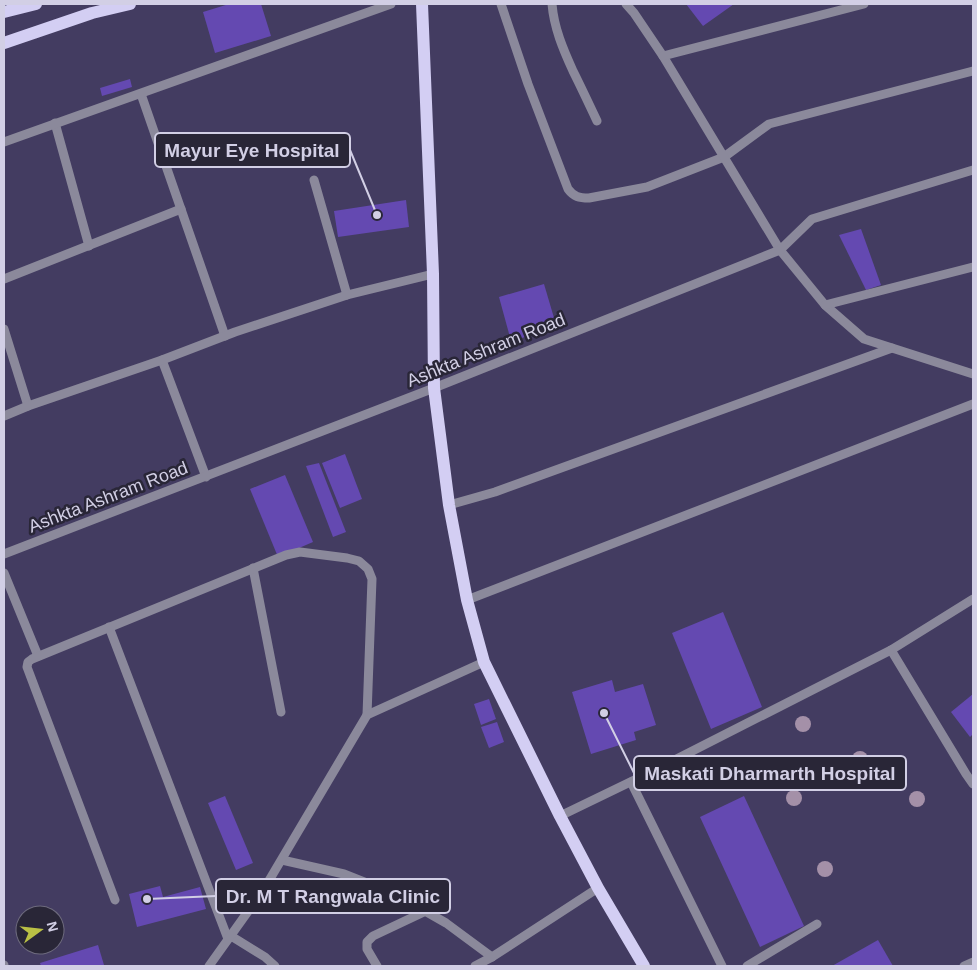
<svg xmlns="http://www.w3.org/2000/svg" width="977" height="970" font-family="Arial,sans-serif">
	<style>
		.building { fill: #6449b1 }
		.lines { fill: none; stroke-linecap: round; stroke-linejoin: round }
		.minor { stroke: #8b899b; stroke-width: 9 }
		.major { stroke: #d3cef3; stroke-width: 12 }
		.tree { fill: #a490a8 }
		.labels { text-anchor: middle; stroke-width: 5; stroke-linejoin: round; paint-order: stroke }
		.street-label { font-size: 18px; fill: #d2cfe5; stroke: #292637 }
		.leader { fill: none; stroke: #d2cfe5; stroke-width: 2 }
		.callout-dot { fill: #d2cfe5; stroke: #292637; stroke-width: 2 }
		.callout { fill: #292637; stroke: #d2cfe5; stroke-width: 2 }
		.callout-label { font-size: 19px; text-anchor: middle; font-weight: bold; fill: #d2cfe5 }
	</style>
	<rect width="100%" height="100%" fill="#433c61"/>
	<!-- building -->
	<g class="building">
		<path d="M229,4H261L271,36L215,53L203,12Z"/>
		<path d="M686,4H734L703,26Z"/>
		<path d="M130,79L132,87L102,96L100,88Z"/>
		<path d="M406,200L409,227L338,237L334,211Z"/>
		<path d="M861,229L881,285L866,290L839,235Z"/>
		<path d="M544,284L557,328L511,341L499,297Z"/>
		<path d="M345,454L362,499L340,508L322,463Z"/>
		<path d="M319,463L346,532L333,537L306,466Z"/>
		<path d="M285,475L313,542L278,557L250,489Z"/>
		<path d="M723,612L762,707L711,729L672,633Z"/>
		<path d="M612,680L615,692L643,684L656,725L634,732L636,740L591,754L572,692Z"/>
		<path d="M973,694V734L970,737L951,712Z"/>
		<path d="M489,699L496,719L481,725L474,704Z"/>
		<path d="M497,722L504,742L489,748L481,727Z"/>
		<path d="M225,796L253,863L236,870L208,803Z"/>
		<path d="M744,796L804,926L760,947L700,817Z"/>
		<path d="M160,886L163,897L200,887L206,909L137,927L129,894Z"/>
		<path d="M878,940L893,966H832Z"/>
		<path d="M98,945L104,965L101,966H41L40,963Z"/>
	</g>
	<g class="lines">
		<!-- minor -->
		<g class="minor">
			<path d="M501,4L528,84L568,189C574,197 579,198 589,198L647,187L724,157L769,124L973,71"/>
			<path d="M552,4C554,28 563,49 573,71C581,87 589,104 597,121"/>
			<path d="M626,4L634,13L663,56L780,250L825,305L864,339L973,374"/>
			<path d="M663,56L864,4"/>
			<path d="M141,94L225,336"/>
			<path d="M55,123L89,246"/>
			<path d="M4,142L391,4"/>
			<path d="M314,180L347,295"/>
			<path d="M4,279L181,209"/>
			<path d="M825,305L973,267"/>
			<path d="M4,329L28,406"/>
			<path d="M162,360L206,477"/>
			<path d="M4,416L28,406L162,360L235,332L347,295L433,274"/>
			<path d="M449,505L495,492L892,348"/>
			<path d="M4,554L434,388L780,250L812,219L973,170"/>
			<path d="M253,568L281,712"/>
			<path d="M4,573L38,656"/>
			<path d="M467,600L973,404"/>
			<path d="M109,627L228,939"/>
			<path d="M891,650L966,774L973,784"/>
			<path d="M631,782L722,966"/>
			<path d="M560,816L653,771L891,650L973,599"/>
			<path d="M282,860L344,874L397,895L446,923L492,957"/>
			<path d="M115,900L27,667L28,662L32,659L286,555L300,552L347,558L359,561L368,569L372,579L367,715"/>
			<path d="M231,936L265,957L275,966"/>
			<path d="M4,965V966"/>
			<path d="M209,966L264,889L367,715L484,662"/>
			<path d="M377,966L367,949V942L373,936L426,911"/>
			<path d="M475,966L492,957L598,888"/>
			<path d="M747,966L817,924"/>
			<path d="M964,966L973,962"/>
		</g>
		<!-- major -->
		<g class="major">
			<path d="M422,4L433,274L434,388L449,505L467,600L484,662L560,816L598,888L644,966"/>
			<path d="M4,12L36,4"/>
			<path d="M4,43L92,13L130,4"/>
		</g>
	</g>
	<!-- trees -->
	<g class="tree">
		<circle cx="803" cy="724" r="8"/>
		<circle cx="860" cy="759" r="8"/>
		<circle cx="794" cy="798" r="8"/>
		<circle cx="917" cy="799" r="8"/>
		<circle cx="825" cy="869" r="8"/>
	</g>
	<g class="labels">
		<!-- street labels -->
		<g class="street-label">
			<text transform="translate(486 350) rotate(-22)" y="6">Ashkta Ashram Road</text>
			<text transform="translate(108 497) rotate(-21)" y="6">Ashkta Ashram Road</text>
		</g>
	</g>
	<!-- callouts -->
	<path class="leader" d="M377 215L350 150M604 713L634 773M147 899L216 896"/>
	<g class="callout-dot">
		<circle cx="377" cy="215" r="5"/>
		<circle cx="604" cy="713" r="5"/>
		<circle cx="147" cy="899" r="5"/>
	</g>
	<g class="callout">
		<rect x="155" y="133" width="195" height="34" rx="5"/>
		<rect x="634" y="756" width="272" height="34" rx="5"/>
		<rect x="216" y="879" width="234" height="34" rx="5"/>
	</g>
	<g class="callout-label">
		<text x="252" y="157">Mayur Eye Hospital</text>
		<text x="770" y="780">Maskati Dharmarth Hospital</text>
		<text x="333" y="903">Dr. M T Rangwala Clinic</text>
	</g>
	<!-- border -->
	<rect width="977" height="970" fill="none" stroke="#d2cfe5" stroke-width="10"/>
	<!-- north arrow -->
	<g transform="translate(40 930) rotate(75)"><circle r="24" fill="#292637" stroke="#6d6a7d"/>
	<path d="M0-4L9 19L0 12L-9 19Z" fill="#bac045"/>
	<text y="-8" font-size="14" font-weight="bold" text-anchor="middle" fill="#d2cfe5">N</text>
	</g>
</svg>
